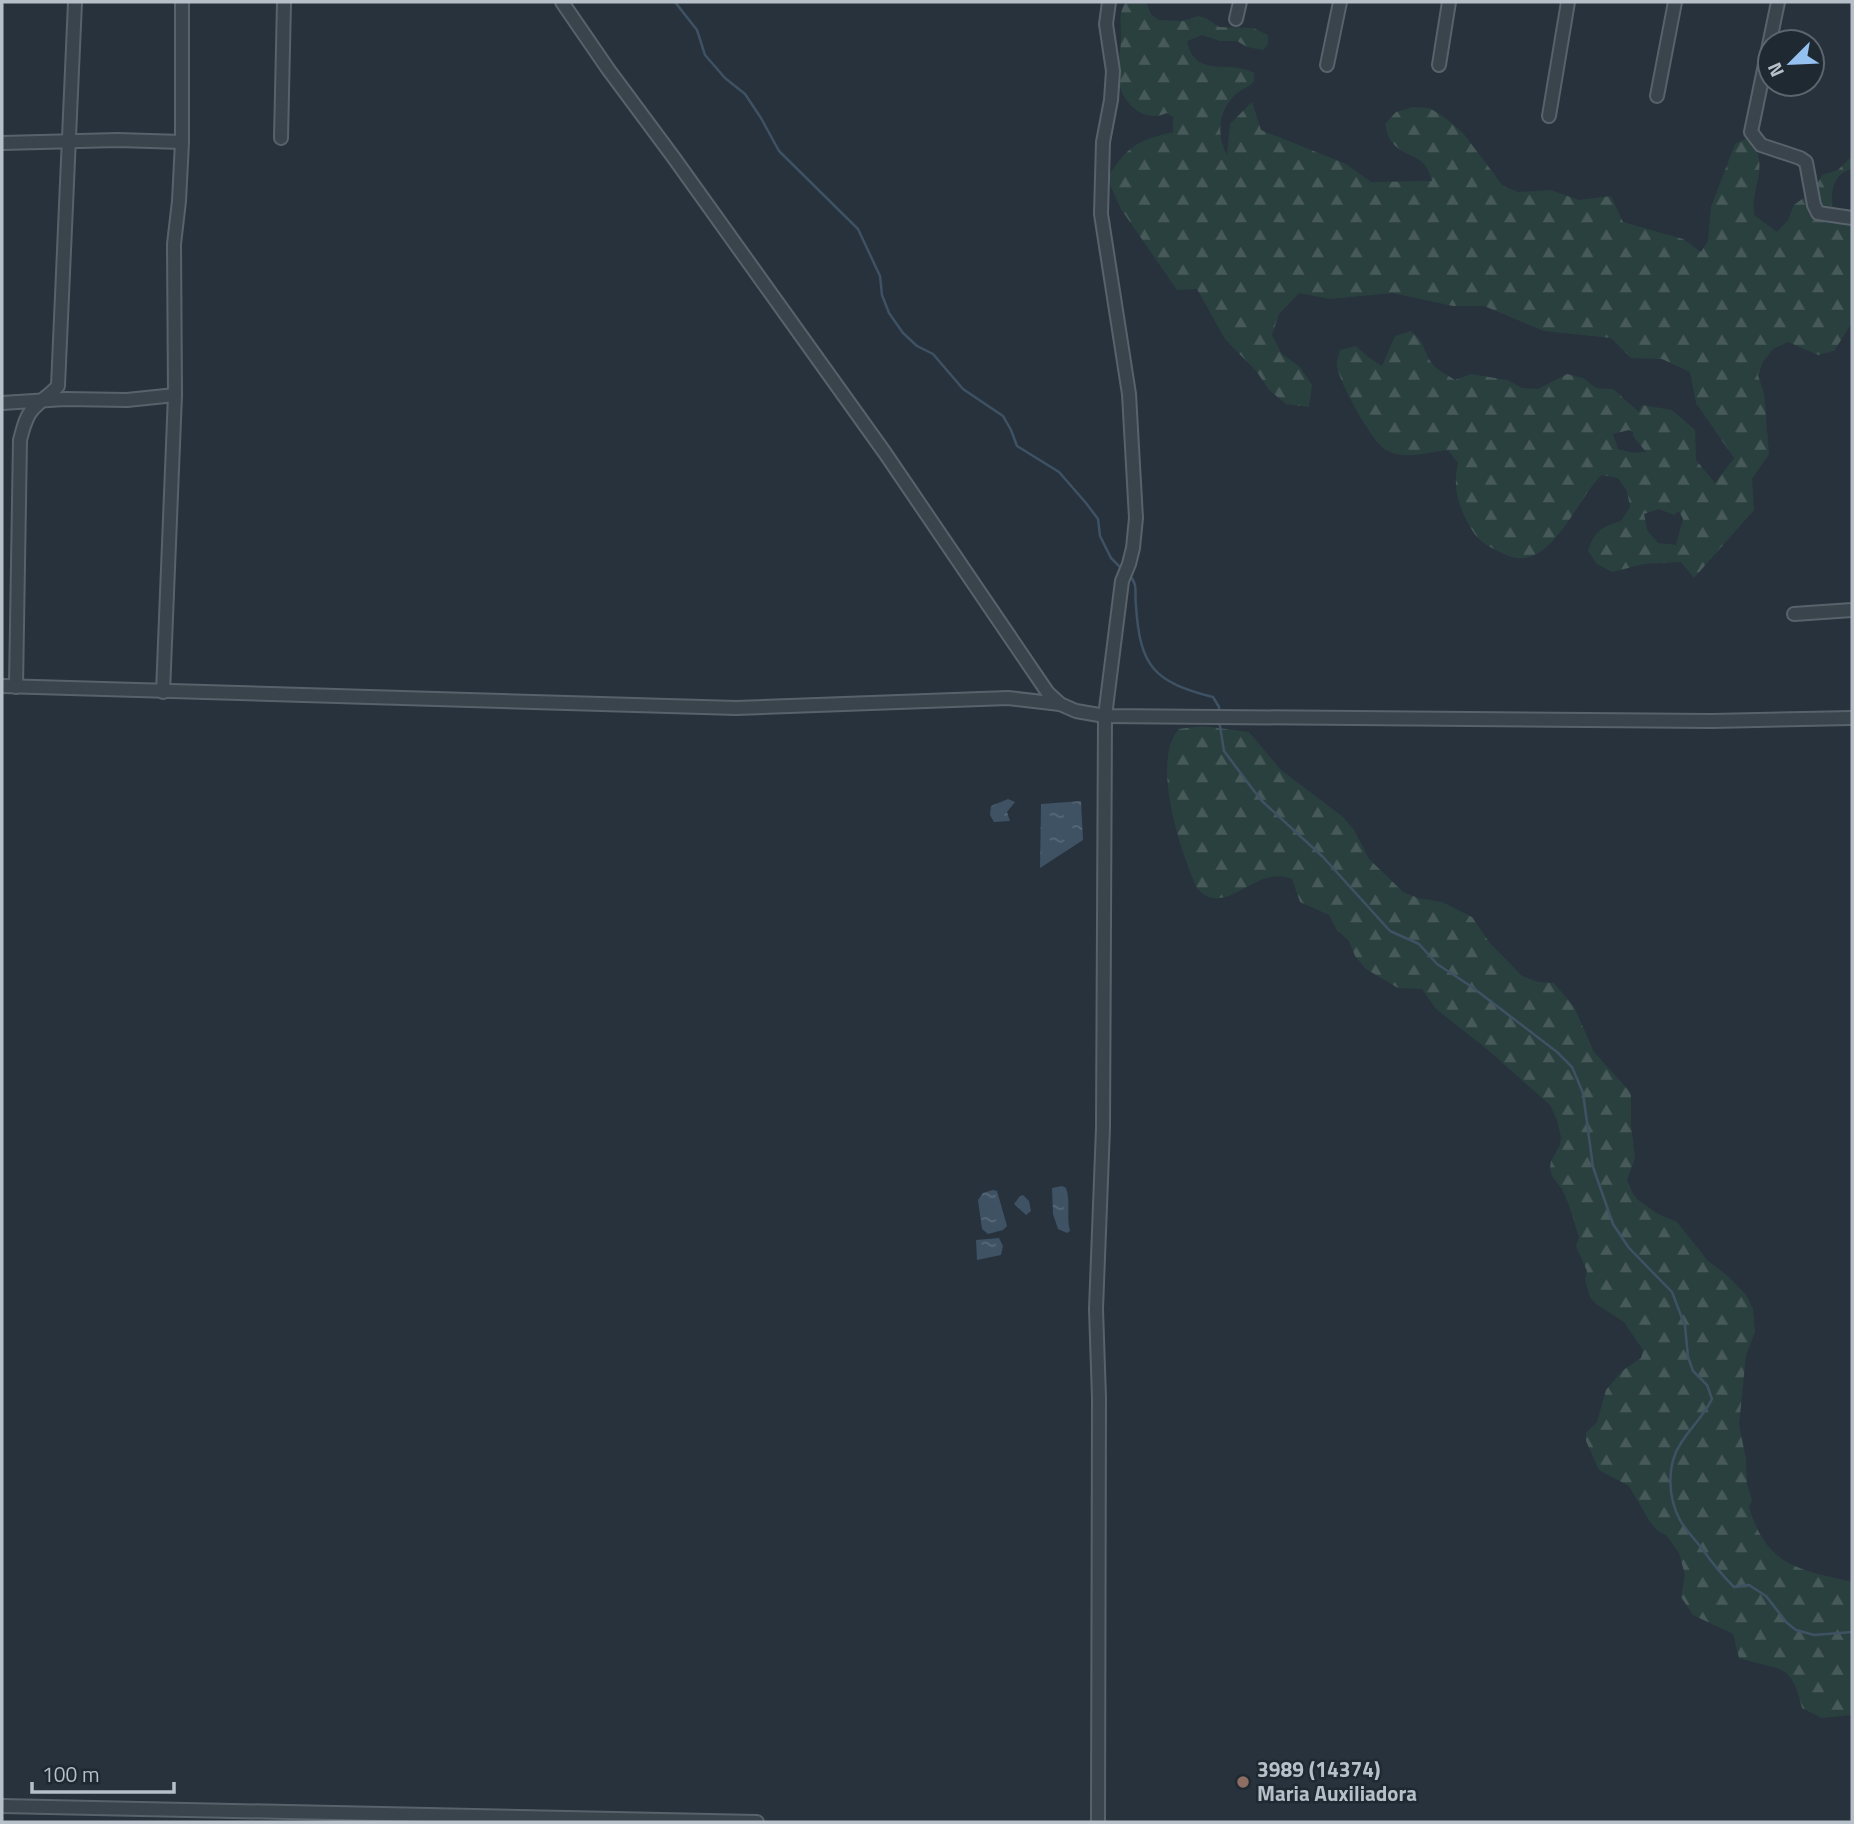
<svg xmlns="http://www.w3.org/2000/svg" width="1854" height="1824" font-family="'Titillium Web',sans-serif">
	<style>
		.forest { fill: url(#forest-firs); fill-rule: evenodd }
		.water { fill: url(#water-ripples) }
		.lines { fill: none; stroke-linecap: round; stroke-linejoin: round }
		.stream { stroke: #3e5264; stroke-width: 2.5 }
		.minor-casing { stroke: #58626b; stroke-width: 16 }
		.minor { stroke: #3a444d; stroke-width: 12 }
		.education-dot { fill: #8d6e63; stroke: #1f2932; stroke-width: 2.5 }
		.labels { text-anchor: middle; stroke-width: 5; stroke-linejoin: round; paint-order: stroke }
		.poi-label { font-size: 21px; font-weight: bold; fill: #b7bfc8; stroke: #1f2932; text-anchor: start }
	</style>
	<defs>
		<pattern id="forest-firs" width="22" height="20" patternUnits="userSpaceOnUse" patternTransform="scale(1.75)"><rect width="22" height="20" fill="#2a403f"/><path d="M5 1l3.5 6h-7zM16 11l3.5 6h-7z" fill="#475a59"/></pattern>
		<pattern id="water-ripples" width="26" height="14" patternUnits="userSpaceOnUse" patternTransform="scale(1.75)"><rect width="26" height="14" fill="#3e5264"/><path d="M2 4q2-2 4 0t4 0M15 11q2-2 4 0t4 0" fill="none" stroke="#586979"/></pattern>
	</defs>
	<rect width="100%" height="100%" fill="#27323d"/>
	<!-- forest -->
	<g class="forest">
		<path d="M1126,2H1146L1151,14L1158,20L1183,21L1198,16L1206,18L1219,27L1253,28L1268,35V44L1263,50L1247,47L1237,41H1220L1202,35L1187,41C1195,80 1231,59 1254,73V81C1249,88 1242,88 1236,94C1218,110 1216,135 1227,155L1230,124L1252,102L1261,130L1346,164L1371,182L1432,181C1424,150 1406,161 1391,141C1388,137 1387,130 1385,124L1396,112L1413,107L1429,108L1443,116L1463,133L1503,186L1518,192L1551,190L1579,200L1611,196L1623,222L1683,239L1701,252L1708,241L1711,207L1735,144L1749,137C1771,168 1751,181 1754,215L1777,232L1788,220L1794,205L1814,190L1822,175L1838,170L1852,156V169C1828,175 1831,200 1834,219L1852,222V323L1834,351L1818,355L1788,342L1773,349L1763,362L1758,375L1764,394L1769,454L1752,479L1754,510L1694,578L1681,562L1644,564L1612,572L1597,564L1588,551C1594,532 1602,526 1621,521L1630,507L1627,491L1618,478L1602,475C1574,501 1549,579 1502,553C1489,547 1479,542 1472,530C1459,508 1452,489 1458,463L1448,450C1430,452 1405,460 1388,451C1373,445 1339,382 1337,366C1336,362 1339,355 1340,350L1356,346L1368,357L1382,366L1395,336L1411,331C1425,344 1421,343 1429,359C1434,369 1446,374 1455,380L1471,374L1507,380L1522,388L1538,389L1567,374L1583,378L1596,388L1613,389L1639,412L1642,405L1672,410L1695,430L1696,460L1715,483L1734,458L1696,403L1690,372L1662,359L1631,358L1611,338L1544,331L1484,306H1453L1392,293L1330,299L1299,293L1279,314L1272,335L1282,354L1300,367L1312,385L1309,407L1286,404L1269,390L1257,372L1225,339L1197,289L1177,290L1121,209L1107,178C1128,146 1136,141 1173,132V117L1167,113C1143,124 1120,102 1118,77C1117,64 1121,52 1121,39C1122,24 1117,15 1126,2ZM1629,430L1633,432V436L1646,452L1634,453L1618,449L1613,434ZM1659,509L1674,515L1679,511L1683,519L1676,545L1658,543L1647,530L1644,514Z"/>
		<path d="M1202,726L1249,732L1280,769L1343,817L1354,830L1369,859L1403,892L1418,898L1442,902L1472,917L1489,942L1522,976L1538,982L1554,983L1574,1007L1594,1052L1631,1093V1124L1635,1158L1627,1180L1633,1194L1638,1200L1658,1214L1677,1222L1708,1261L1729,1277L1746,1295L1753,1309L1755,1332L1746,1355L1739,1425L1746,1459L1747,1484L1752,1500L1749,1507C1767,1567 1798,1569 1852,1582V1715L1822,1718L1802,1708C1791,1660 1779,1671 1739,1658L1733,1634L1693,1615L1681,1597L1685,1575L1679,1553L1666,1535L1658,1531L1650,1522L1629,1486L1599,1470L1586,1441V1433L1597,1422L1606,1390L1622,1371L1641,1358L1643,1350L1624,1322L1596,1304L1590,1297L1585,1279L1587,1271L1576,1246L1579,1237L1569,1205L1562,1189L1552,1176L1550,1168L1551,1161L1560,1145L1561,1137L1557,1120L1550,1105L1487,1049L1436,1009L1422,989L1398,988L1366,969L1355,956L1349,941L1337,930L1329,915L1300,902L1292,879C1256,863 1225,921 1197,888C1181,853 1150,761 1179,729Z"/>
	</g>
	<!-- water -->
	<g class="water">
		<path d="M1008,799L1015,802L1007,812L1010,821L994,822L990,815L991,806Z"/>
		<path d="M1081,801L1083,840L1040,868L1041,804Z"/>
		<path d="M1062,1186L1066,1188C1071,1202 1066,1216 1070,1231L1067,1233L1058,1229L1053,1214L1052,1188Z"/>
		<path d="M993,1190L997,1191L1007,1226L1003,1230L988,1234L982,1229L978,1200L983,1193Z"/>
		<path d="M1023,1195L1029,1201L1031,1211L1026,1215L1014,1204L1020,1196Z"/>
		<path d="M999,1238L1003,1246L1001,1255L977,1260L976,1240Z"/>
	</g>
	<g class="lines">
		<!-- stream -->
		<g class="stream">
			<path d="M675,2L697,30L705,55L725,78L745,94L761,118L779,151L858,229L880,276L882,295L889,313L903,333L917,346L933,354L963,389L1003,416L1011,430L1017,446L1059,472L1086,503L1098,519L1100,536L1111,558L1121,568"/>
			<path d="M1129,575C1139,585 1134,593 1136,606C1140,667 1154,682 1213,697L1219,707V714"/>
			<path d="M1219,720L1224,751L1251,787L1262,801L1323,857L1390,931L1419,944L1437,964L1472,987L1557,1052L1572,1067L1583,1093L1593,1167L1613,1224L1629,1248L1672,1292L1685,1326L1688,1357L1693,1371L1707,1385L1712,1399C1703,1417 1691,1427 1681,1443C1666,1465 1668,1498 1680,1520C1686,1531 1696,1540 1703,1550C1713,1564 1722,1575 1734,1587L1749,1585L1766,1596L1787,1623L1796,1630L1814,1635L1852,1632"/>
		</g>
		<defs>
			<g id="minor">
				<path d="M562,2L608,69L674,158L885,453L1048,693L1060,704L1076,711L1105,716L1712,721L1852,718"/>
				<path d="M1778,2L1751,132L1761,145L1800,158L1806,162L1814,205L1818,213L1852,218"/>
				<path d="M1236,19L1240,2"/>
				<path d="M1327,65L1340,2"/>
				<path d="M1439,65L1449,2"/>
				<path d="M1657,96L1675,2"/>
				<path d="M1549,116L1568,2"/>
				<path d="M281,138L284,2"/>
				<path d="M2,143L118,140L182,142"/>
				<path d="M2,403L65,399L127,400L175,395"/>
				<path d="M1794,614L1852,610"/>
				<path d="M2,686L736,708L1008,698L1060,704"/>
				<path d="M16,687L20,440C23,430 25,417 33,409C41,400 50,395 58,386L75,2"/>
				<path d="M163,692L175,395L174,244L179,201L182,142V2"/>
				<path d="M2,1806L757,1822"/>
				<path d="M1098,1822L1099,1398L1096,1309L1103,1128L1105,716L1122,581L1129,564L1133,548L1136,518L1129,394L1101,214L1103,142L1111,100L1113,71L1106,24L1109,2"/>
			</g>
		</defs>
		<!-- minor casing -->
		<use href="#minor" class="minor-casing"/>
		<!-- minor -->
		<use href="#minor" class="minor"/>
	</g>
	<!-- markers -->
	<circle class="education-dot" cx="1243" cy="1782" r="7"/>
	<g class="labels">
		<!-- poi labels -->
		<g class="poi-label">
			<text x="1257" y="1777">3989 (14374)<tspan x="1257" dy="24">Maria Auxiliadora</tspan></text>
		</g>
	</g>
	<!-- border -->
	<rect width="1854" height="1824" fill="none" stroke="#b7bfc8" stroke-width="7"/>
	<!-- north arrow -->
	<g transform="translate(1791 63) rotate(246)"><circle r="33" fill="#1f2932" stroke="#5c656e" stroke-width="2"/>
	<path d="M0-5L12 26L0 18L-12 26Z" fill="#94c1ef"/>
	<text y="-10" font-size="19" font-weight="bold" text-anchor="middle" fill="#b7bfc8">N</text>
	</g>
	<!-- scale -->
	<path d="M32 1782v10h142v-10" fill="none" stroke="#b7bfc8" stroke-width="3.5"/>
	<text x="42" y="1782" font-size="21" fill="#b7bfc8" stroke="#1f2932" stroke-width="5" paint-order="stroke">100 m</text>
</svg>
